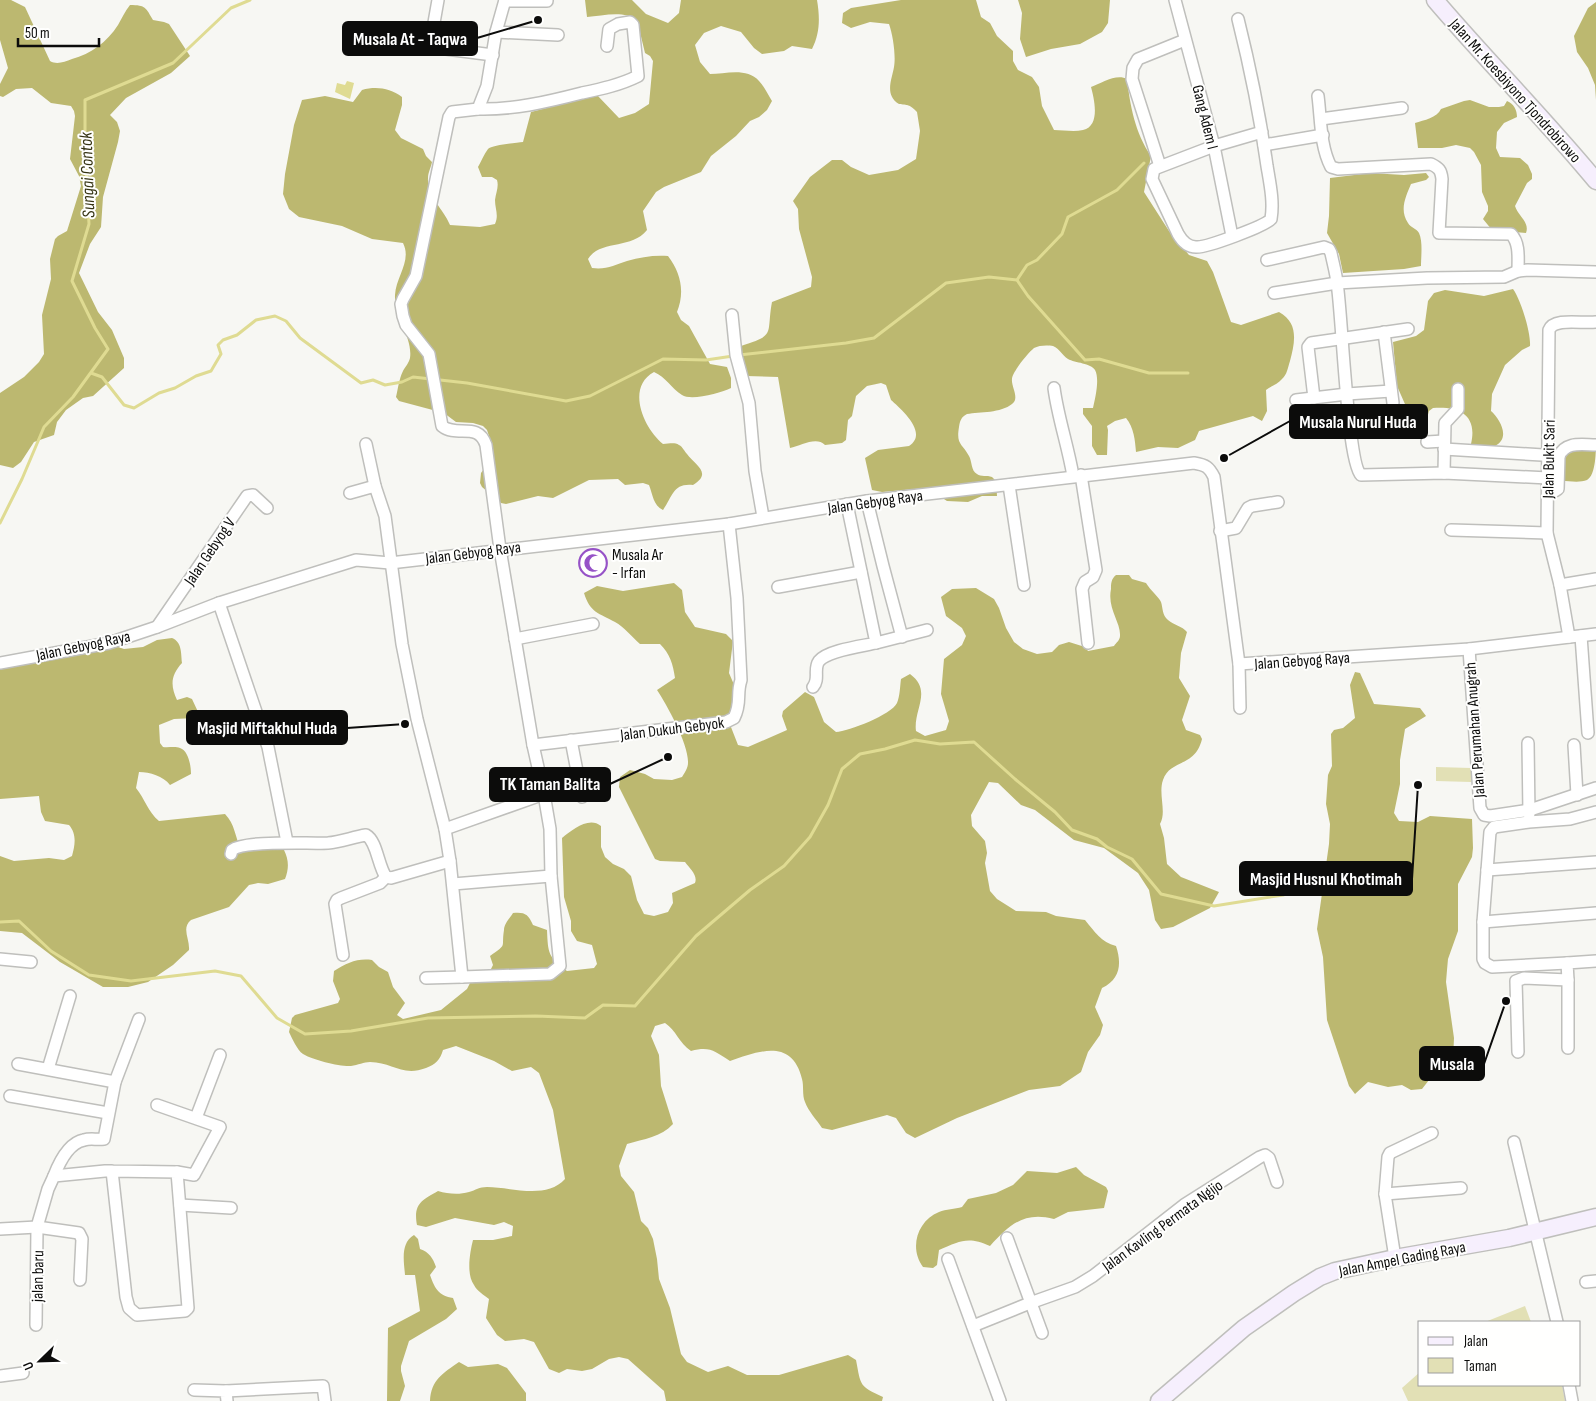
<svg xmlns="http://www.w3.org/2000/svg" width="1596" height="1401" font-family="'Sofia Sans Condensed',sans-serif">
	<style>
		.green { fill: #e2e0b5 }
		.forest { fill: #bcb870 }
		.water { fill: #dfdb92 }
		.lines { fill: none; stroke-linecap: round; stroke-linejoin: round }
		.stream { stroke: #dfdb92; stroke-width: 3 }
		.minor-casing { stroke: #bfbfbc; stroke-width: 14 }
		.secondary-casing { stroke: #bfbfbc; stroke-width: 19 }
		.minor { stroke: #fff; stroke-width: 11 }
		.secondary { stroke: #f6effd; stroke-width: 16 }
		.labels { text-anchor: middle; stroke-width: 4; stroke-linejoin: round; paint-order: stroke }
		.street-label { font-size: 16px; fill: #0c0c0b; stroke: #fffffe }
		.poi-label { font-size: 16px; fill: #0c0c0b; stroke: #fffffe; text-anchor: start }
		.water-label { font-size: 18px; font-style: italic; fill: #363414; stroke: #fffffe }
		.leader { fill: none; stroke: #0c0c0b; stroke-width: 2 }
		.callout-dot { fill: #0c0c0b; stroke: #fffffe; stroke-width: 2 }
		.callout { fill: #0c0c0b; stroke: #0c0c0b; stroke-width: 2 }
		.callout-label { font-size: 18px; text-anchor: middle; font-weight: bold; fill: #fff }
	</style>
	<rect width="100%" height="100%" fill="#f7f7f3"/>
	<!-- green -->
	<g class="green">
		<path d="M1436,767L1471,768V782L1436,781Z"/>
		<path d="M1525,1306L1531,1322H1485Z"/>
		<path d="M1420,1372V1385H1562L1565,1401H1408L1402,1388Z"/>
	</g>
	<!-- forest -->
	<g class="forest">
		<path d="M0,0H11L25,7L50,61C57,65 64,62 72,59C91,54 107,42 118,25C122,18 125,11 130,5C146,5 146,8 153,20L164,22L169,24L190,56L171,73L126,98L110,115L117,122L120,131L118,142L103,197L101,227L90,244L79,273L98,312L112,330L124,358V368L93,396L83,398L66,410L57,422L54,435L34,442L21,462L13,468L0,465V393L24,377L39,362L44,354L42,315L51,279L50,259L55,239L58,236L67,231L81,186L79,176L70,159L75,116L74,111L71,106L51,103L32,88L16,89L3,97L0,96V84L8,68L0,40Z"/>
		<path d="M585,0H632L646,14L668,23L679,13L681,0H817C820,18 820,33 812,49L792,46L784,51L762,54L754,48L741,32L721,26L704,33L695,45L700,62L710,74C725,74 747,67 759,81C764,86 768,95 772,101L767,110L759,117L750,121L736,136L711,156L701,172L664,187L656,192L643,211L647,230C631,250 601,239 588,259L592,268C606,270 615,265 627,261C641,257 654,255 668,256C681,273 685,292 677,312L681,320L689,326L710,364L727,367L731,378V388C721,393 691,401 682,395C671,388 666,377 654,372C626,387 643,428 663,444C669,444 674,442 679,445C683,447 684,451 687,454C695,465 713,473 693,485C673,483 673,496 663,510C653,505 653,495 649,485L643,483L625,485L618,479L589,480L553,498L538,496L506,504L501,503L482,487L480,483L481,473L491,459L492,445L487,430L483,426L473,423L456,422L444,413L399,401L396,397C398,389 399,379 403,371C405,367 409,363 410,358C413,338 394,316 395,295C396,276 412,261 403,243L372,239L342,226L299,217L289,209L283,194L285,174L294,125L302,100L325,96L353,102L362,90C376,86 390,88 402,97V105L395,130L401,138L423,149L426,156L432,162C431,167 428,173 428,178C427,197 443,208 450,225L480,227L495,224C499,215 495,209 495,200C496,192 499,187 497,180L492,177H482L478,167C481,162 484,154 488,149C492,145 516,143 523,142L531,112L597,95L619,118L635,113L649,104L653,61L650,56L645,53L637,20C624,10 602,16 587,17Z"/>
		<path d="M901,0H976L981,17L990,23L997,36L1013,51V61L1018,70L1032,77L1039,87L1042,106L1054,130C1063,130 1074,132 1083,130C1101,126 1094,98 1091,87C1101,83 1117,73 1127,79C1130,105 1135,133 1151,156L1144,192L1169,231L1189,255L1207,261L1213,272L1231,322L1241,325L1279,312C1299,323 1295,342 1290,361C1288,367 1287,375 1282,379C1278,384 1271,386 1266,390L1267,411L1262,421L1253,416L1199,431L1195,440L1178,448L1158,447L1136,452C1135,440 1134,428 1126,418L1115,421L1107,426L1108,430L1107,455H1097L1092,446V426L1083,414V408H1093C1095,399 1100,379 1095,370C1091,363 1075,363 1068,359C1062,355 1060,349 1053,346C1048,345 1039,345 1034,348C1029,352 1012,372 1012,379C1011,387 1020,398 1012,404C1001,413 980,412 967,414C961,417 960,421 959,427C956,445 962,443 969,456C972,461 971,471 977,474C981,477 987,475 992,477L996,481L997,496H982L968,502L947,501L927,488L882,492L872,490L865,458L878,450L909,446C929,433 901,409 891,400L886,385L881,383L867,386L856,396L852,416L848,420L846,440L842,443L825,445C816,436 801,446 790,448L778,377L746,376L741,366V346C777,335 766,334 772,302L811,287L812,277L799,229L798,209L793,201L810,177L832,160H842L851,167L869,175L898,170L916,159L920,131L917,112C914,109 911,106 907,105C906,105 900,104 899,104C884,95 892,79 894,67C896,56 893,35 889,24L870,22L851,28L842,23L843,13L851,8Z"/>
		<path d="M1018,0H1110L1108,23L1102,32L1080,44L1051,49L1026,57L1020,39L1022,13Z"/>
		<path d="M1596,2V100L1595,85L1588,68L1577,52L1574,36L1588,8Z"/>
		<path d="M1470,100L1489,107H1499L1504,106L1507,101C1514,104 1517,110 1517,117L1504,123L1497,132L1496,148L1500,157L1520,158L1528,165L1532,174V179L1527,183L1515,206C1518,216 1530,222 1526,233L1492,230L1483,219L1488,211V206L1482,192L1481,165L1474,152L1470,148L1456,145L1442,148H1418L1415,123C1424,120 1437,118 1441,109L1464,101Z"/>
		<path d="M1370,173L1404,175L1426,173L1429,177L1426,180L1411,184C1406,196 1399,210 1408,223C1411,228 1416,228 1419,233C1423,242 1421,256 1421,266L1404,269L1343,273L1339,254L1327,233L1329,216L1330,178Z"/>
		<path d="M1513,289C1521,300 1531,333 1530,346L1522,350L1505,365L1492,394L1491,411C1500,419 1511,438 1495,446C1492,448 1487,448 1483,449L1471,444C1478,414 1458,406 1433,408L1429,411L1426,422L1421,424L1412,420L1397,386L1393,342L1416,336L1424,330L1428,301L1434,293L1445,290L1484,296Z"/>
		<path d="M1596,439C1596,451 1596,475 1587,480C1580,483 1569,481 1562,481V461L1566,453L1584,440Z"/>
		<path d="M1116,575H1129L1132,579L1146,583C1150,590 1159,597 1161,602C1163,608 1162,615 1168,620C1174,625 1182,626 1187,632L1181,653L1179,678L1190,696L1182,720L1186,730L1200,735L1202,739C1195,768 1170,759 1163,780C1158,794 1167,812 1160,824L1164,838L1167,864L1181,877L1219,892L1210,908L1173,927L1161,929L1155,920L1149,890L1138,873L1104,848L1074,840L1035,810L1021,805L998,783L989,782L971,815L972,826L985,841L987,853L985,863L990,891L997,899L1016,911L1046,912L1056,916L1085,920C1095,932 1101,942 1116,946C1122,964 1120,979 1102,988L1095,1007L1103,1025L1100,1035L1088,1052L1081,1072L1060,1086L1029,1090L957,1118L915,1138L906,1133L896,1118L887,1115L832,1130L822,1128C817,1120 808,1111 805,1102C802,1095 804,1086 802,1079C792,1038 759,1051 730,1061C714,1051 710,1046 691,1051C679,1043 676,1030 665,1023L655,1026L651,1036L659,1055L661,1086L673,1124C661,1137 644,1139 627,1144L619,1166L621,1176L634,1192L641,1221L648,1228L653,1239L657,1259L659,1279L670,1308L681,1354L687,1362L708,1372L728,1366L747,1375H779L848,1355L856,1360C861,1386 859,1386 883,1397L882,1401H666L664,1391L628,1359L619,1357L609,1359L592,1369L582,1371L567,1369L559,1373L549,1369L534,1342L524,1339L505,1341L497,1335L486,1318L489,1299C484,1295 477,1291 474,1285C466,1274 470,1252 473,1240H493L512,1236L513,1226L504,1222L494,1225L455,1218L426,1227L417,1225C413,1204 422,1200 438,1191C448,1194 459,1195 469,1192C476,1190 479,1187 487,1187C511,1187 546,1200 565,1179L553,1110L539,1073L531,1067L512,1071L494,1061L456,1046L443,1050C440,1060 436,1064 426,1068C402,1077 392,1062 370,1062C364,1062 358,1065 351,1066C341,1067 313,1060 303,1054C297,1050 292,1038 289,1032L292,1018L295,1015L338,1003L340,999L333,981L334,971C347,963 357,958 372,960L379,967L388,972L393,987L405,1003L397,1015L403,1019L441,1010L467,989L473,977L491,969L493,965L490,956C508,943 501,949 504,930C504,924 510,918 513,913C525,912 528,914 533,925L547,930C548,953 548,957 567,971L594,968L597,964L592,945L577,941L571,931V921L564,897L562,838C572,830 589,816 601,826V847L605,857L613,864L624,869L631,876L637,900L644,914L654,916L668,912L673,903L672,893L695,883C698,875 690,869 685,862L660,861L655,859L619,787L620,777L630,770L645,774L654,779L672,780L682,777C685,772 688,768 688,763C689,745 667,705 657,690L675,678C673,664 670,654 660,644H640C632,637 624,627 615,622C599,613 590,613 584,593L597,586L623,591L674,583L682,590L685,612L695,627L726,634L733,641L729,673L741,701L729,722L738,745L748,747L787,730L782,716L783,711L805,692L814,697L824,722L836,732C849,731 891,715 897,703C900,696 900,686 901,679L910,674C933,691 913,710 916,731L925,736L946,730L949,721L941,694L944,659L962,645L966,636L962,628L946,616L941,597L952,589L976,588L994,599L999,608L1006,628L1014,642L1023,649L1037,654L1052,652L1059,645L1069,642L1085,647L1088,651L1114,646C1116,643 1120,640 1120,636C1121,622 1107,609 1111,589C1111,584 1111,579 1116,575Z"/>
		<path d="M172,638C182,642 181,653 182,663C171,675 170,685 177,700L187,697L192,699L199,714L196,718L174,719L159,725L160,743L163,747C168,748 175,746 180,748C189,751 191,767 191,774L170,785C163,776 150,772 139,772L136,788C145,799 148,812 159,821L225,814C235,824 235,837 241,850H284C289,860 289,869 285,879L268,884L258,883L249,885L229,907L191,920C181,928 190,939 189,950L173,965L148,982L128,987H103L60,962L22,933L0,931V856L14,861L49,858L64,860L72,856C75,845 77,834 69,825L45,821L41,812L39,796L0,799V667L30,660L72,656L106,650L115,646L124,649L143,647L157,640Z"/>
		<path d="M1355,672L1360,673L1374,704L1420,708L1426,716L1405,729L1400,760V784L1394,813L1399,821L1418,822L1430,816L1472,819L1473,848L1472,857L1458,884V931L1448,959L1447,970L1446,982L1454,1038L1453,1060L1446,1067L1436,1071L1422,1089L1411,1090L1402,1085L1388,1087L1368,1082L1355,1094L1349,1086L1327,1020L1323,957L1317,929L1329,844L1330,824L1326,804L1328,775L1332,766L1331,734L1334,730L1343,728L1355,718L1350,685Z"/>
		<path d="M1076,1167L1084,1175L1106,1187L1108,1191L1104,1208L1068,1212L1054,1219C1024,1211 1009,1225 990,1246C968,1236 960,1241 939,1250L937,1265L933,1268L923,1267C909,1248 917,1221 939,1212C946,1209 955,1209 962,1207L968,1199L996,1193L1013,1185L1027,1171L1057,1173Z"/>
		<path d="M414,1235L418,1239L420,1249C429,1252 433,1258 436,1267L430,1275C435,1289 439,1296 453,1298L457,1309L446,1319L409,1341L401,1366V1371L405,1386L400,1401H387L388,1328L420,1311L415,1275H405C404,1262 400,1243 414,1235Z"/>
		<path d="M459,1362L468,1367L498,1364L507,1368L526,1393V1401H430C431,1380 443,1373 459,1362Z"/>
	</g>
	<!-- water -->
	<path class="water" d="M347,81L354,83L350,99L335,92L337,83L345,85Z"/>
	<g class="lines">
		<!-- stream -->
		<g class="stream">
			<path d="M1017,280L1027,265L1037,260L1062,234L1068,217L1117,190L1144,163"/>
			<path d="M739,355L846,343L874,338L946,283L989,277L1017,280L1028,296L1085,360L1099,359L1149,373H1188"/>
			<path d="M91,373L102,377L124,405L134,408L159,393L175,388L196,376L211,371L221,354L218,345L223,340L237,335L256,320L275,316L286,321L300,338L361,383L373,380L385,385L402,382L413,377L467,383L566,401L590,396L663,359L706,360L733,356"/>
			<path d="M0,523L22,479L44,427L73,397L108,349L95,328L72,281L89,224L85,151V100L173,63L231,8L250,0"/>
			<path d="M0,922L19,921L51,951L89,975L131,981L215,971L241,976L277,1018L305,1034L351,1031L428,1018L536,1016L585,1018L603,1005L635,1006L696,936L750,890L784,866L810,837L828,805L842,769L860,754L885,749L915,740L940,744L974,742L1015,779L1055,812L1072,830L1097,839L1107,847L1132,859L1161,894L1214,906L1283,895L1318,883"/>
		</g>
		<defs>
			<g id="minor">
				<path d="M438,0L432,34L435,43L446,49L493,55"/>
				<path d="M1175,0L1214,146L1232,236"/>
				<path d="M505,1H547"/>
				<path d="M1238,19C1250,67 1260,116 1267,166C1270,184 1274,202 1271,219C1265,226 1206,248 1196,247C1187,247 1182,241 1178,234L1152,179L1154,169L1214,146L1262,132"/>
				<path d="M496,32L558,35"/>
				<path d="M1318,96C1321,119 1320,146 1331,167L1338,169L1431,164C1439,168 1441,170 1442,179L1439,233L1511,234C1520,243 1518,259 1518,271"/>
				<path d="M478,109C513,110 547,102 582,93C601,89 620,85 638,76L633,25L630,22L618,24L609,29L607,46"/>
				<path d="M1321,119L1402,108"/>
				<path d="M1264,145L1323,135"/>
				<path d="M1160,166L1132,79L1133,68L1138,59L1185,40"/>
				<path d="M1267,260L1324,247L1329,249L1331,253C1333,263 1336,273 1337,283C1342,311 1347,463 1361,475L1444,473L1548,478"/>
				<path d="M1274,293L1337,283L1427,278L1504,277L1518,271L1528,270L1596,272"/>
				<path d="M732,315L736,355L749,403L755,471L763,517"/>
				<path d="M1384,332L1393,403"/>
				<path d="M1054,388C1058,418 1068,446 1073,476"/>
				<path d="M1314,398L1308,347L1311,343L1408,329"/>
				<path d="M1296,400L1347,394L1391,391"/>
				<path d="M1427,442L1444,441"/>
				<path d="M366,444L375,486"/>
				<path d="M1444,449L1559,456C1566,441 1582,445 1596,445"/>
				<path d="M1444,473L1445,423L1458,409V389"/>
				<path d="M1081,475L1096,570L1093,577L1085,582L1082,589L1088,643"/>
				<path d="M1009,485L1024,585"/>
				<path d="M1548,492L1555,491L1558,489L1559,456"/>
				<path d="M350,493L375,486L385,516L402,644L417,719L445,829L450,861L462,977L550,974L560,966L551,876L550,829L544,794L533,745L500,549L486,445C478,421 457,438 442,426L429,354L406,325L403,316L401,304L403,299L416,276L449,117L452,112L478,109L487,86L496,32L505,0"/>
				<path d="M867,501L883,566L902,637"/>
				<path d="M1451,530L1547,533"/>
				<path d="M1220,531L1236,528L1248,508L1252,506L1278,502"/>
				<path d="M1560,585L1596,579"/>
				<path d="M778,587L861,572"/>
				<path d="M219,603L268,747L287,842"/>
				<path d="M157,627L247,496L253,495L267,508"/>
				<path d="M1581,636L1588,733"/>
				<path d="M1569,637L1560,585L1547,533L1549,330C1554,317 1583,324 1596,322"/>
				<path d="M515,639L593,624"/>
				<path d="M876,643L927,630"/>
				<path d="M1469,649L1480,808L1484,815L1490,816L1530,810L1596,788"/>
				<path d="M0,663L109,643L157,627L219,603L356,560L390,563L729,524L867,501L1194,463C1206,465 1209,467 1214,477L1239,664L1469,649L1596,634"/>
				<path d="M1239,664L1240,708"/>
				<path d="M813,687C820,679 813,669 819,661C828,650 863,646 876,643L847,504"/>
				<path d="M571,740L582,797"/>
				<path d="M1528,743L1529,814"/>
				<path d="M533,745L726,722L734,718C742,702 736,695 741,680L737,598L729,524"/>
				<path d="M1574,745L1577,795"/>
				<path d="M445,829L544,794"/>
				<path d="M231,854L232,850C245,840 309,844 328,843C341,842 353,837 366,835C377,841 378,866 386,877L391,878L450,861"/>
				<path d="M1487,870L1596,862"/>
				<path d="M453,884L551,876"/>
				<path d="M1483,922L1596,913"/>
				<path d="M343,955L335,904L337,900L341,898L380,883L386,877"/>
				<path d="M0,959L31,962"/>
				<path d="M1567,963L1492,967L1485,963L1483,959V922L1490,832L1494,827L1529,822L1570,819L1596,812"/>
				<path d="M426,978L462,977"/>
				<path d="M1568,980V1048"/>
				<path d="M1518,1052L1516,981L1524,978L1568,980L1567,963L1596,961"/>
				<path d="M18,1064L115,1082"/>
				<path d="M48,1069L70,996"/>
				<path d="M10,1096L108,1113"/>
				<path d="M157,1105L220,1127L194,1175L177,1172"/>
				<path d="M196,1118L220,1055"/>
				<path d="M1514,1142L1557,1322"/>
				<path d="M54,1176C59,1163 68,1143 84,1140C90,1138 97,1140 104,1139L115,1082L139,1019"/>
				<path d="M1385,1194L1461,1188"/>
				<path d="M180,1205L231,1208"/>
				<path d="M0,1229L37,1227L79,1233L82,1239L80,1280"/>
				<path d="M1007,1238L1042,1333"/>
				<path d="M1395,1258L1385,1194L1388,1157L1390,1153L1432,1133"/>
				<path d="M948,1259L1000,1401"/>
				<path d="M1586,1282L1596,1281"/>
				<path d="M36,1325L37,1227L48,1189L54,1176L105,1171H112L177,1172L188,1308L185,1311L137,1315L129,1308L126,1297L112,1171"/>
				<path d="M973,1326L1030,1303L1075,1287L1093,1276L1184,1205L1260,1157L1265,1155L1269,1158L1277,1182"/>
				<path d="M0,1376L23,1373"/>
				<path d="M1569,1385L1572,1401"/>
				<path d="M194,1390L226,1391L227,1401"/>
				<path d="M226,1391L323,1386L325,1401"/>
			</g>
			<g id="secondary">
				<path d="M1435,0C1487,61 1544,118 1596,181"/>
				<path d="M1159,1401L1244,1328L1294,1293L1320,1277L1335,1271L1395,1258L1509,1238L1596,1217"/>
			</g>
		</defs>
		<!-- minor casing -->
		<use href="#minor" class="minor-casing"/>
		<!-- secondary casing -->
		<use href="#secondary" class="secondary-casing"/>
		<!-- minor -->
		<use href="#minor" class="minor"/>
		<!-- secondary -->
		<use href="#secondary" class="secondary"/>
	</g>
	<!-- icons -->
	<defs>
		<symbol id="mosque-ring" viewBox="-11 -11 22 22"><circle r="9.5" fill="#fffffe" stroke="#9652c7" stroke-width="1.5"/><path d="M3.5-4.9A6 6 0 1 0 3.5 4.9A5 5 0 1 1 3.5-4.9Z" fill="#9652c7"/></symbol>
	</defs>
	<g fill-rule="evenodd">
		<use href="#mosque-ring" x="577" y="547" width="32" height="32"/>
	</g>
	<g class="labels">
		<!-- street labels -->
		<g class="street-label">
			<text transform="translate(1516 90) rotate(48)" y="6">Jalan Mr. Koesbiyono Tjondrobirowo</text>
			<text transform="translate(1206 117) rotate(76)" y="6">Gang Adem I</text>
			<text transform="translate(1548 459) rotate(-89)" y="6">Jalan Bukit Sari</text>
			<text transform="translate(875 501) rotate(-8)" y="6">Jalan Gebyog Raya</text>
			<text transform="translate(209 551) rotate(-56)" y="6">Jalan Gebyog V</text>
			<text transform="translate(473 552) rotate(-7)" y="6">Jalan Gebyog Raya</text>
			<text transform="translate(83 645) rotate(-12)" y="6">Jalan Gebyog Raya</text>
			<text transform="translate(1302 660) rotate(-4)" y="6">Jalan Gebyog Raya</text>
			<text transform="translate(672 728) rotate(-7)" y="6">Jalan Dukuh Gebyok</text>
			<text transform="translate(1474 730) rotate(-94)" y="6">Jalan Perumahan Anugrah</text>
			<text transform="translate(1162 1225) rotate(-36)" y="6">Jalan Kavling Permata Ngijo</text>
			<text transform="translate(1402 1258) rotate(-11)" y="6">Jalan Ampel Gading Raya</text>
			<text transform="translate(37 1276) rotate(-89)" y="6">jalan baru</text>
		</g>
		<!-- poi labels -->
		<g class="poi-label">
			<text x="612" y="560">Musala Ar<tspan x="612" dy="18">- Irfan</tspan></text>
		</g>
		<!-- water labels -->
		<g class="water-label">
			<text transform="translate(87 175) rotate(-92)" y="6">Sungai Contok</text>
		</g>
	</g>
	<!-- callouts -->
	<path class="leader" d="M538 20L477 38M1224 458L1290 421M405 724L347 728M668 757L610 784M1418 785L1412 879M1506 1001L1484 1064"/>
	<g class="callout-dot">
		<circle cx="538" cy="20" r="5"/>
		<circle cx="1224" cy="458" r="5"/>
		<circle cx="405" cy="724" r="5"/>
		<circle cx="668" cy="757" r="5"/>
		<circle cx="1418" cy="785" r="5"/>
		<circle cx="1506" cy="1001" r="5"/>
	</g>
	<g class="callout">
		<rect x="343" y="22" width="134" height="33" rx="5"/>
		<rect x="1290" y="405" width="137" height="33" rx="5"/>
		<rect x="187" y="711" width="160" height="33" rx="5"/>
		<rect x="490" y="768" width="120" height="33" rx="5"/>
		<rect x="1240" y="862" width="172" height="33" rx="5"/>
		<rect x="1420" y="1047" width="64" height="33" rx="5"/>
	</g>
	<g class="callout-label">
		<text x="410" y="45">Musala At - Taqwa</text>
		<text x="1358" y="428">Musala Nurul Huda</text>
		<text x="267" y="734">Masjid Miftakhul Huda</text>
		<text x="550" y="790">TK Taman Balita</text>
		<text x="1326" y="885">Masjid Husnul Khotimah</text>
		<text x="1452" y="1070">Musala</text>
	</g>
	<!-- legend -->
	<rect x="1418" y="1321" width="162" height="65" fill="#fffffe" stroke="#9e9e9d"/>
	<rect x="1428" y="1337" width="25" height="8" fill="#f6effd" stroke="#9e9e9d"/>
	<text x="1464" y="1346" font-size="15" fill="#0c0c0b">Jalan</text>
	<rect x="1428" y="1358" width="25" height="15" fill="#e2e0b5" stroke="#9e9e9d"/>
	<text x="1464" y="1371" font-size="15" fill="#0c0c0b">Taman</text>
	<!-- north arrow -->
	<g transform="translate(40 1361) rotate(247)" stroke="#fffffe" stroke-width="4" paint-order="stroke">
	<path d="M0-4L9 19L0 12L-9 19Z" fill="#0c0c0b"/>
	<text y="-8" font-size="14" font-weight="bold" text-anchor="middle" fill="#0c0c0b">U</text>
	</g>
	<!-- scale -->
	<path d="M18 38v8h81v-8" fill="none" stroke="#0c0c0b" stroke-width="2.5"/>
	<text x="25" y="38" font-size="15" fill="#0c0c0b" stroke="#fffffe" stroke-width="4" paint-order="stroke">50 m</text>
</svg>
